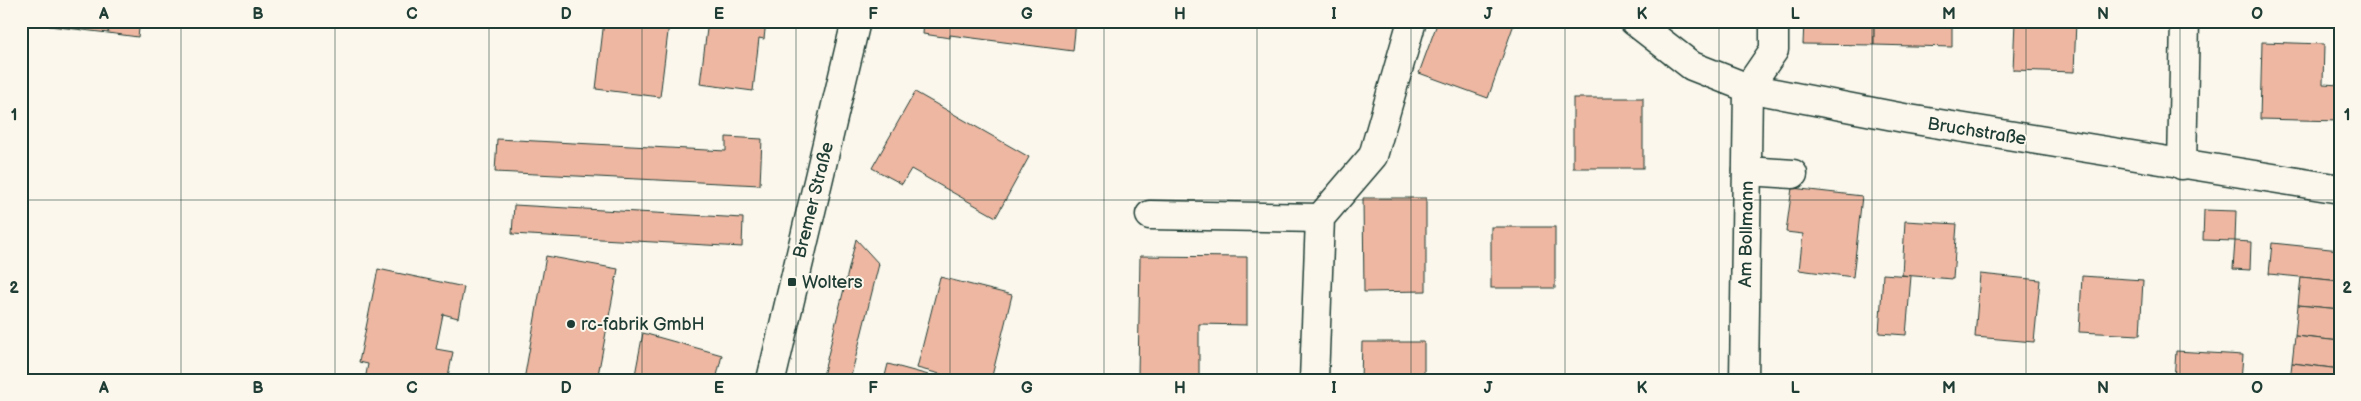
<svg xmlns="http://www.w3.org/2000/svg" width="2361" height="401" font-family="'Balsamiq Sans',sans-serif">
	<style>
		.building { fill: #eeb7a2; stroke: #1f3d34 }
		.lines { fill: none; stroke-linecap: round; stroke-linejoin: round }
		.minor-casing { stroke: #1f3d34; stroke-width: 31 }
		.minor { stroke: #fbf7ec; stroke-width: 28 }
		.grid { fill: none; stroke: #1f3d34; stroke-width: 1; stroke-opacity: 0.55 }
		.poi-dot { fill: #1f3d34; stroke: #fbf7ec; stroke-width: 2 }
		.labels { text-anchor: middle; stroke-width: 4; stroke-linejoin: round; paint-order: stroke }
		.street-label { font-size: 18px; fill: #1f3d34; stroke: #fbf7ec }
		.poi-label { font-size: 18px; fill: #1f3d34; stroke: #fbf7ec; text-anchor: start }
		.neatline { fill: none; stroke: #1f3d34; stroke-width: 2 }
		.grid-label { font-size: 16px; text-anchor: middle; font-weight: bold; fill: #1f3d34 }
	</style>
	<rect width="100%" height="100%" fill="#fbf7ec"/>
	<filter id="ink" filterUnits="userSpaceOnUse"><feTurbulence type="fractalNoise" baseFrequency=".02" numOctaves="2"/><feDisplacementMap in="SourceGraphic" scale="10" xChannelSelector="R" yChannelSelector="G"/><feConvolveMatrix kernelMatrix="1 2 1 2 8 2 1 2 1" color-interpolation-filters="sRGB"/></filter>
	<g filter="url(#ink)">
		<!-- building -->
		<g class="building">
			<path d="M49,21H110L108,33L49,26Z"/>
			<path d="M110,21H140L138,37L108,33Z"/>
			<path d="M604,21H646L669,24L660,97L596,89Z"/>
			<path d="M708,21H766L764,39L759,38L753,91L700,84Z"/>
			<path d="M924,21H1076L1073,51L950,35V38L923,34Z"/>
			<path d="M1438,21H1515L1488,98L1419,73Z"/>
			<path d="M1804,21H1874V45L1803,44Z"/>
			<path d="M1874,21H1952V47L1874,45Z"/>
			<path d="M2015,21H2076L2074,72L2013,70Z"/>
			<path d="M2262,42L2324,44L2323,84L2340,85V121L2260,119Z"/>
			<path d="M915,92L1029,157L996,217L911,169L902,184L872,168Z"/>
			<rect x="1573" y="98" width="70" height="70"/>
			<path d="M726,137L762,139L760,185L495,172L497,139L726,151Z"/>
			<path d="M1792,188L1862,196L1853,277L1799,270L1803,234L1786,232Z"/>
			<path d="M1363,198H1426V291L1364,292Z"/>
			<path d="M514,205L743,218L742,247L512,234Z"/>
			<path d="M2204,210L2236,211L2235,241L2203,240Z"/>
			<path d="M1905,221L1957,224L1953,279L1902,275Z"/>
			<rect x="1491" y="227" width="64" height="61"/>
			<path d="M856,239L879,264L850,380H822Z"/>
			<path d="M2235,241L2251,242L2250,270L2233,269Z"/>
			<path d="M2272,243L2340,250V281L2269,274Z"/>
			<path d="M546,256L618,269L597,380H524Z"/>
			<path d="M1140,256L1247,257V325L1199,324V376L1138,375Z"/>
			<path d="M378,269L464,287L458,318L443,314L436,349L453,352L448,376L464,380H365L368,364L359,362Z"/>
			<path d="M1883,274L1911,276L1906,335L1879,333Z"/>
			<path d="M1980,274L2040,280L2034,342L1975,337Z"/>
			<path d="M2082,276L2143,280L2140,335L2079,332Z"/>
			<path d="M940,277L1012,295L991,380H963L917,368Z"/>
			<path d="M2301,277L2340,281V309L2298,305Z"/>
			<path d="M2298,305L2340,309V341L2295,336Z"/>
			<path d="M643,333L722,355L716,380H634Z"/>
			<path d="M2295,336L2340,341V369L2292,363Z"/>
			<path d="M1362,342H1424V380H1361Z"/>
			<path d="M2176,351L2243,355L2241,380H2174Z"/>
			<path d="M2292,363L2340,369V380H2290Z"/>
			<path d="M888,364L947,380H884Z"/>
		</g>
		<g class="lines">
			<defs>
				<g id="minor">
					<path d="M1634,21L1692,66L1748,88L1909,119L2340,189"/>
					<path d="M1748,88L1774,50V21"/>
					<path d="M2182,165L2185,21"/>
					<path d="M1747,171L1793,174"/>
					<path d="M1150,215L1320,218"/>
					<path d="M771,380L856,21"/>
					<path d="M1314,380L1320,218L1373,156L1412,21"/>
					<path d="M1744,380L1748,88"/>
				</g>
			</defs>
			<!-- minor casing -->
			<use href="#minor" class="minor-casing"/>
			<!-- minor -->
			<use href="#minor" class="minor"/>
		</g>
	</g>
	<!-- grid -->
	<path class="grid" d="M181,21V380M335,21V380M489,21V380M642,21V380M796,21V380M950,21V380M1104,21V380M1257,21V380M1411,21V380M1565,21V380M1719,21V380M1872,21V380M2026,21V380M2180,21V380M21,200H2340"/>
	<!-- markers -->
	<g class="poi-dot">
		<rect x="787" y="277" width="10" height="10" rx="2.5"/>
		<circle cx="571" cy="324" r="5"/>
	</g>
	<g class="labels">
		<!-- street labels -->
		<g class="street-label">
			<text transform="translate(1977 131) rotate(9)" y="6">Bruchstraße</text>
			<text transform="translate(813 200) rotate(-76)" y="6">Bremer Straße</text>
			<text transform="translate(1746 234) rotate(-89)" y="6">Am Bollmann</text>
		</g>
		<!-- poi labels -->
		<g class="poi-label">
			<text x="802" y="288">Wolters</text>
			<text x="581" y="330">rc-fabrik GmbH</text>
		</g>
	</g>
	<!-- margin -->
	<rect width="2361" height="401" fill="none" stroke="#fbf7ec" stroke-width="55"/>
	<rect x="28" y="28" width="2306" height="346" class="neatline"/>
	<g class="grid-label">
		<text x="104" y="19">A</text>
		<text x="258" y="19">B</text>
		<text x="412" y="19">C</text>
		<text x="566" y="19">D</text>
		<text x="719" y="19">E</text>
		<text x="873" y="19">F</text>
		<text x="1027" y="19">G</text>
		<text x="1180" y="19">H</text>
		<text x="1334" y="19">I</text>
		<text x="1488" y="19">J</text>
		<text x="1642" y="19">K</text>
		<text x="1795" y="19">L</text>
		<text x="1949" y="19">M</text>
		<text x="2103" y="19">N</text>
		<text x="2257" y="19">O</text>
		<text x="14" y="120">1</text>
		<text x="2347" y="120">1</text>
		<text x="14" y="293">2</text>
		<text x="2347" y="293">2</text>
		<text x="104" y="393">A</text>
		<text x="258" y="393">B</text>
		<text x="412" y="393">C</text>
		<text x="566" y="393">D</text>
		<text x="719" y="393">E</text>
		<text x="873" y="393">F</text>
		<text x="1027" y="393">G</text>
		<text x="1180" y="393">H</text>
		<text x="1334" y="393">I</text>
		<text x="1488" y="393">J</text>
		<text x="1642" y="393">K</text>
		<text x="1795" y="393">L</text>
		<text x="1949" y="393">M</text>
		<text x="2103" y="393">N</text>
		<text x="2257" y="393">O</text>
	</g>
</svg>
